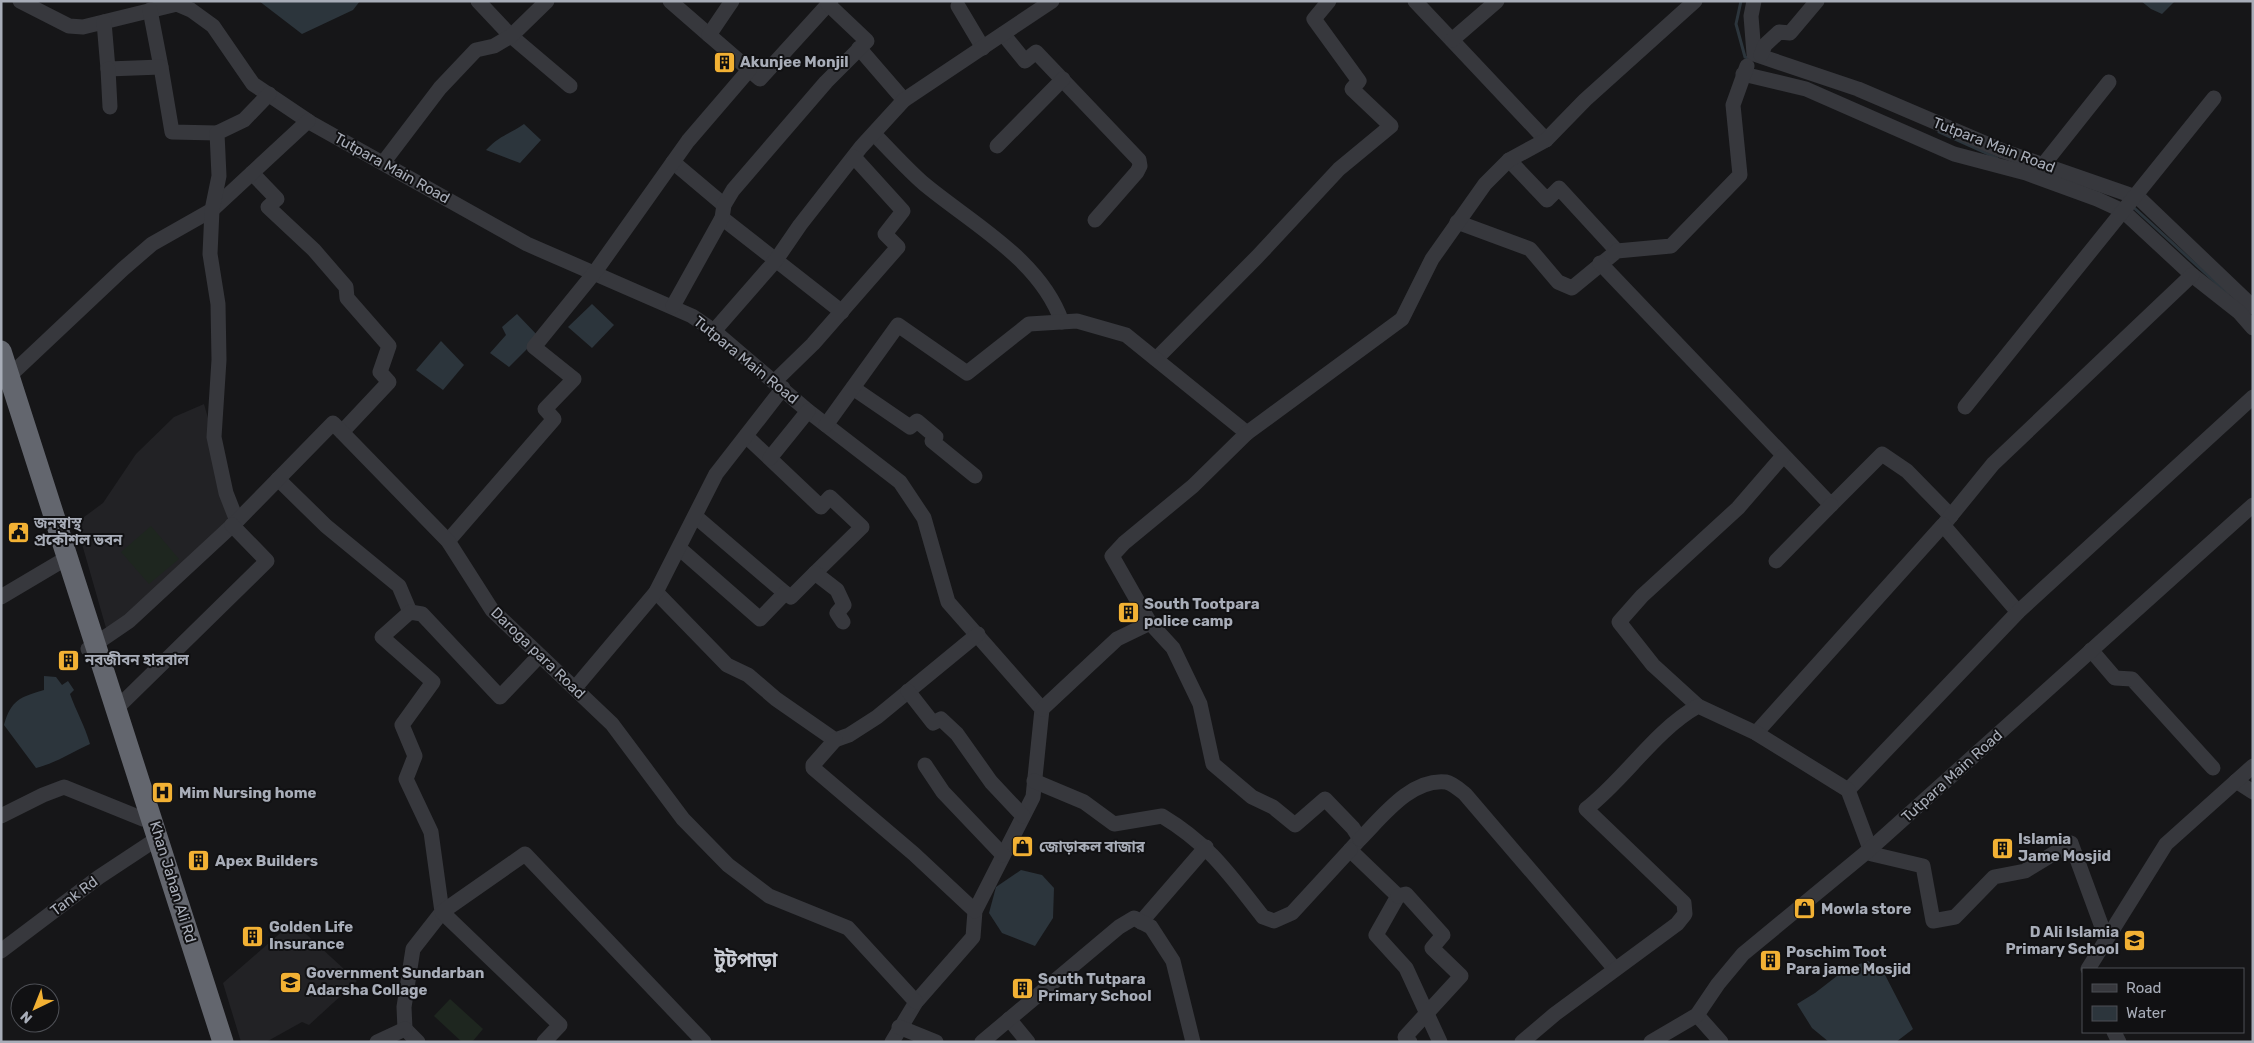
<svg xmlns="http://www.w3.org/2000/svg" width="2254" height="1043" font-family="Rubik,'Noto Sans Bengali',sans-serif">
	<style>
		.built { fill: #222225 }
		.green { fill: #1e261f }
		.water { fill: #2c353c }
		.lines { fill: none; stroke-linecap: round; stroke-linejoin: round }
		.stream { stroke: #2c353c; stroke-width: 3 }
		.minor { stroke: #37383d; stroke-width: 15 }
		.highway { stroke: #63666e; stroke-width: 21 }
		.labels { text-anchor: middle; stroke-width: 4; stroke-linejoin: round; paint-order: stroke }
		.poi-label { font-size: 15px; font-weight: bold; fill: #a8adb8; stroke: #111113; text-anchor: start }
		.street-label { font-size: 15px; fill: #a8adb8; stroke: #111113 }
		.district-label { font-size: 20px; font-weight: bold; fill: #c9ccd4; stroke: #111113 }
	</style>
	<rect width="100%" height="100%" fill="#161618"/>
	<!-- built -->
	<g class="built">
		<path d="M204,404L237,521L108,635L76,523L103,503L136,454L174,417Z"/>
		<path d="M293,922L357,981L309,1025L302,1022L266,1042H241L223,983Z"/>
		<path d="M2137,930L2146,937L2132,952L2124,945Z"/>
	</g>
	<!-- green -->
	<g class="green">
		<path d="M151,526L179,559L149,584L121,552Z"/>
		<path d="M450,999L483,1029L472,1042H462L434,1016Z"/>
	</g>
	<!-- water -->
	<g class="water">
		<path d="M259,1H360L353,10L302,34Z"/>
		<path d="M2141,1H2175L2162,14L2151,9Z"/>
		<path d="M524,124L541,140L520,163L486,150C500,135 508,135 524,124Z"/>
		<path d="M592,304L614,325L592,348L568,327Z"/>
		<path d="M517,314L539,337L509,367L490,353L506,335L502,327Z"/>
		<path d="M441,341L464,365L443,390L416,370Z"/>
		<path d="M44,676L56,677L62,685L68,681L74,690L70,694C76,711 85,726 90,744C72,752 56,763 36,768L4,725C11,700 20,697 44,690Z"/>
		<path d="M1021,870L1042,875L1054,888L1053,918L1035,946L1002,933L989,913L996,887Z"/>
		<path d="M1868,961L1883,971L1913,1029L1896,1042H1829L1812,1028L1797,1004L1815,993L1846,969Z"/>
	</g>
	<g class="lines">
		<!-- stream -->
		<g class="stream">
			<path d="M1741,1L1736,24L1745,57L1752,59"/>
			<path d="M1939,132L1997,158"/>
			<path d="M2132,206L2228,294"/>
		</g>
		<!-- minor -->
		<g class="minor">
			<path d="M20,1L69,26L83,27L177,4L191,10L213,26L253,84L311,123L527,244L692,316L714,331L808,411L900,482L924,518L948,602L1042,709L1033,797L975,911L973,937L916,1002L892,1042"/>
			<path d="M478,1L511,36L570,86"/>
			<path d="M670,1L709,35"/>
			<path d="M732,1L709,35L760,79L831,1"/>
			<path d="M1415,1L1546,140"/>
			<path d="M1754,1L1751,16L1754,54L1858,89L2003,151L2139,198L2253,307"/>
			<path d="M958,6L983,48"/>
			<path d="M150,10L161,67"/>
			<path d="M104,22L108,69L161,67L172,132L217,133"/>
			<path d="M1003,34L1025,61L1036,52L1139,160L1140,166L1137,172L1095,220"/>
			<path d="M1452,40L1497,1"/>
			<path d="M859,48L904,100"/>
			<path d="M1761,55L1765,45L1779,32L1790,33L1817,1"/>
			<path d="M108,69L110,107"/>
			<path d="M1743,74L1806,89L1954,154L2026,173L2097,199L2123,211L2192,275L2239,312L2253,328"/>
			<path d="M874,134C890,150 906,168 923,183C972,224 1040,259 1062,322"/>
			<path d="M997,146L1063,79"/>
			<path d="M1509,160L1547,200L1559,188L1617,251"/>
			<path d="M673,162L724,205"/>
			<path d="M383,163L440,88L476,50L494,46L511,36L547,1"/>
			<path d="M2043,165L2109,82"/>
			<path d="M252,173L277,199L268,207L314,250L346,287L347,298L389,346L380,372L389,382L342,432"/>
			<path d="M722,218L842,312"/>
			<path d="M1457,222L1530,249L1558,282L1572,288L1617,251L1671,246L1740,175L1733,105L1747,66"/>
			<path d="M1600,263L1831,505L1882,454L1907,471L1951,516"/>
			<path d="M673,306L722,218L724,205L733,190L826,82L867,41L828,4"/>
			<path d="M714,331L776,260L800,225L861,147L904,100L1052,1"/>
			<path d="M1156,359L1257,257L1339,169L1391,126L1352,89L1359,81L1314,19L1329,1"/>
			<path d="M775,381L813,344L898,247L885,234L903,211L854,157"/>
			<path d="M3,382L123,269L152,244L212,210L308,121"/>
			<path d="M853,388L910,427L917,421L936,437L932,441L975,476"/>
			<path d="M1965,407L2214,98"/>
			<path d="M826,425L898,325L967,373L1029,324L1077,321L1126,335L1247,433"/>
			<path d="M746,436L821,507L830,497L862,527L815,573"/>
			<path d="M770,458L808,411"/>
			<path d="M278,479L326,526L399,586L410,612"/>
			<path d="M695,516L785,593"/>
			<path d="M237,521L226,493L214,437L219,360L218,304L210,254L212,210L219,176L217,133L244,120L269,94"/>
			<path d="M1945,523L1993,464L2192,275"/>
			<path d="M448,541L554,419L545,409L574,379L534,347L595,272L688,141L749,70"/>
			<path d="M679,548L760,619L785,593L791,597L815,573L837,590L844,605L837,613L843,622"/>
			<path d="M1776,561L1831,505"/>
			<path d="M656,592L727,665L748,675L776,699L835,740L849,735L877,717L978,634"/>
			<path d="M1,597L60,562"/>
			<path d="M1150,623L1173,648L1200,704L1213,764L1252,797L1273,807L1295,825L1325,799L1353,828L1360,839L1350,850L1398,896L1376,935L1406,968L1440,1042"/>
			<path d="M88,649L129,621L237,521L333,423L448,541L492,610L612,724L683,819L728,865L769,896L848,928L916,1002"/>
			<path d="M2091,650L2115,678L2132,679L2213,768"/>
			<path d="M575,688L656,592L716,474L783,388"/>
			<path d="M908,691L933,723L941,719L957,734L991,782L1023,816"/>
			<path d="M1698,706L1653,665L1619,622L1642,596L1738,508L1783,456"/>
			<path d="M117,708L267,561L232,525"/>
			<path d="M1042,709L1117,639L1150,623L1112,556L1124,543L1193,486L1247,433L1402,319L1432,259L1485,184L1509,160L1546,140L1585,100L1695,1"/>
			<path d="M1756,733L1943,525L2018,612"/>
			<path d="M835,740L813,765V768L914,854L975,911"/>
			<path d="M925,765L943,792L1003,855"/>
			<path d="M1034,781L1084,802L1114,824L1162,816C1210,845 1229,874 1263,917L1274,921L1292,913L1350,850"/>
			<path d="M2236,781L2253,792"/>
			<path d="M1848,790L2018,612L2253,397"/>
			<path d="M1,816L43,795L64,787L143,819"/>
			<path d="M1360,839C1382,817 1411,778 1446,782C1452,783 1460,790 1465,794L1615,969"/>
			<path d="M1398,896L1406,894L1443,935L1432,948L1461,976L1405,1037L1410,1042"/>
			<path d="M1141,922L1206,847"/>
			<path d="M1,951L99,877L149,844"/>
			<path d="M2088,969L2166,844L2253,766"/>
			<path d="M1697,1015L1721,1042"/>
			<path d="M1009,1019L1028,1042"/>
			<path d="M899,1027L936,1042"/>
			<path d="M405,1029L404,1007L413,949L442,912L431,832L406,779L415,756L402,725L433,682L382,637L410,612L422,614L500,697L539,656"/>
			<path d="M405,1029L418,1042"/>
			<path d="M2114,1032L2119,1042"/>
			<path d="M377,1042L405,1029"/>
			<path d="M544,1042L560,1025L442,912L525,854L704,1042"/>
			<path d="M982,1042L1119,927L1134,918L1151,927L1173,961L1193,1042"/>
			<path d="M1522,1042L1555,1014L1677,924L1685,914L1684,903L1586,809C1626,778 1654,731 1698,706L1756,733L1848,790L1872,854L1923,866L1933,921L1955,917L1994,877L2025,871L2071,843L2106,938"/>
			<path d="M1651,1042L1697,1015L1718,984L1743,954L1869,850L2253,505"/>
		</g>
		<!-- highway -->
		<path class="highway" d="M1,351L223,1042"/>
	</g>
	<!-- icons -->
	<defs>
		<symbol id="building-square" viewBox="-11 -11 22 22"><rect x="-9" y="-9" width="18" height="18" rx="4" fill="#f2b134" stroke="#111113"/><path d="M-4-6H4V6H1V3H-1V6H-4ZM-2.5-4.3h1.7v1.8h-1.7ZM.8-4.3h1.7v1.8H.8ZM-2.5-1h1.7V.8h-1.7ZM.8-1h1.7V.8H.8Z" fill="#111"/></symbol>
		<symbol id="civic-square" viewBox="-11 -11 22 22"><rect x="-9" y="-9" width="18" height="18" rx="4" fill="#f2b134" stroke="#111113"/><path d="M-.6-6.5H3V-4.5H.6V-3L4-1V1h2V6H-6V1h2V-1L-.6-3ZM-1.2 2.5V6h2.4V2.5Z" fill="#111"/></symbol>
		<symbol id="hospital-square" viewBox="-11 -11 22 22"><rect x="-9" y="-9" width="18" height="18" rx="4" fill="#f2b134" stroke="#111113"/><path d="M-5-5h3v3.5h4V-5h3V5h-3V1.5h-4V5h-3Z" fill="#111"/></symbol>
		<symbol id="shop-square" viewBox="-11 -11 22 22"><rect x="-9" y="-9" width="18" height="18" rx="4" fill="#f2b134" stroke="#111113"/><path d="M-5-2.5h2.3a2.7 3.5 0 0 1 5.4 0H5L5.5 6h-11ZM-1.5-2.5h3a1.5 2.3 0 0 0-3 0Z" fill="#111"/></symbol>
		<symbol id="school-square" viewBox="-11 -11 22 22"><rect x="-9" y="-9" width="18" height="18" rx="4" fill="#f2b134" stroke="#111113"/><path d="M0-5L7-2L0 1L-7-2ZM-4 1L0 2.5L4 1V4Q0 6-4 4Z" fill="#111"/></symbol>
		<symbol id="university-square" viewBox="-11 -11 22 22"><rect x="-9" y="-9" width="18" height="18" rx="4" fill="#f2b134" stroke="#111113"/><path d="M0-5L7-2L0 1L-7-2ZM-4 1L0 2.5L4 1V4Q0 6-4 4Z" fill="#111"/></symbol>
	</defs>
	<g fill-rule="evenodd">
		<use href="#building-square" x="712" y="50" width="25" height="25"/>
		<use href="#civic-square" x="6" y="520" width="25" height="25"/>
		<use href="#building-square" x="1116" y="600" width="25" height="25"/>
		<use href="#building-square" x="56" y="648" width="25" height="25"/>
		<use href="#hospital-square" x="150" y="780" width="25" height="25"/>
		<use href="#shop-square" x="1010" y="834" width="25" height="25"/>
		<use href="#building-square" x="1990" y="836" width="25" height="25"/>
		<use href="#building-square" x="186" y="848" width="25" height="25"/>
		<use href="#shop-square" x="1792" y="896" width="25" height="25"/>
		<use href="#building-square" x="240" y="924" width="25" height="25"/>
		<use href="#school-square" x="2122" y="928" width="25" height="25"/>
		<use href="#building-square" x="1758" y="948" width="25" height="25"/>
		<use href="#university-square" x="278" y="970" width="25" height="25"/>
		<use href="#building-square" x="1010" y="976" width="25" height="25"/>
	</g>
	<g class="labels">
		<!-- poi labels -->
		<g class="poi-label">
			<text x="740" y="67">Akunjee Monjil</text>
			<text x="34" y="528">জনস্বাস্থ<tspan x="34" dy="17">প্রকৌশল ভবন</tspan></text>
			<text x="1144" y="609">South Tootpara<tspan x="1144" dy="17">police camp</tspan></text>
			<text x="85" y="665">নবজীবন হারবাল</text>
			<text x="179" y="798">Mim Nursing home</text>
			<text x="2018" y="844">Islamia<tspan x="2018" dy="17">Jame Mosjid</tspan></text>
			<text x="1039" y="852">জোড়াকল বাজার</text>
			<text x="215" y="866">Apex Builders</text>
			<text x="1821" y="914">Mowla store</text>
			<text x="269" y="932">Golden Life<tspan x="269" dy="17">Insurance</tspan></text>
			<text x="2119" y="937" text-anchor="end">D Ali Islamia<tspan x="2119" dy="17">Primary School</tspan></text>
			<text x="1786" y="957">Poschim Toot<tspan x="1786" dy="17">Para jame Mosjid</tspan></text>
			<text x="306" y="978">Government Sundarban<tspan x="306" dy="17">Adarsha Collage</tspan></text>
			<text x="1038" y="984">South Tutpara<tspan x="1038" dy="17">Primary School</tspan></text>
		</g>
		<!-- street labels -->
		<g class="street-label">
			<text transform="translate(1994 145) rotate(21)" y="5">Tutpara Main Road</text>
			<text transform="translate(392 168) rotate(29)" y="5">Tutpara Main Road</text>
			<text transform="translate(746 360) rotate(39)" y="5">Tutpara Main Road</text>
			<text transform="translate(538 653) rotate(44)" y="5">Daroga para Road</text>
			<text transform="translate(1952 776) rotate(-42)" y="5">Tutpara Main Road</text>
			<text transform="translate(173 882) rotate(73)" y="5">Khan Jahan Ali Rd</text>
			<text transform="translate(74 896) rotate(-37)" y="5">Tank Rd</text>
		</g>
		<!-- district labels -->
		<g class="district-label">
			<text x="746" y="967">টুটপাড়া</text>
		</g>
	</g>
	<!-- border -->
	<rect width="2254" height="1043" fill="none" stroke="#a8adb8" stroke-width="5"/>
	<!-- legend -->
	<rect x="2082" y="968" width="162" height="65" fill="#111113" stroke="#4d4f55"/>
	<rect x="2092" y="984" width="25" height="8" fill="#37383d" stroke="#4d4f55"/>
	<text x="2126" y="993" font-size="15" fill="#a8adb8">Road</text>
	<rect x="2092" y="1006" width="25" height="15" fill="#2c353c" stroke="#4d4f55"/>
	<text x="2126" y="1018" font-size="15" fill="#a8adb8">Water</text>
	<!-- north arrow -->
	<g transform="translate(35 1008) rotate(223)"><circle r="24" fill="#111113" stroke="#4d4f55"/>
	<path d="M0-4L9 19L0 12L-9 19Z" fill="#f2b134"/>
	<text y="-8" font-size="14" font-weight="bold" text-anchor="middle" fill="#a8adb8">N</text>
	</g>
</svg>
